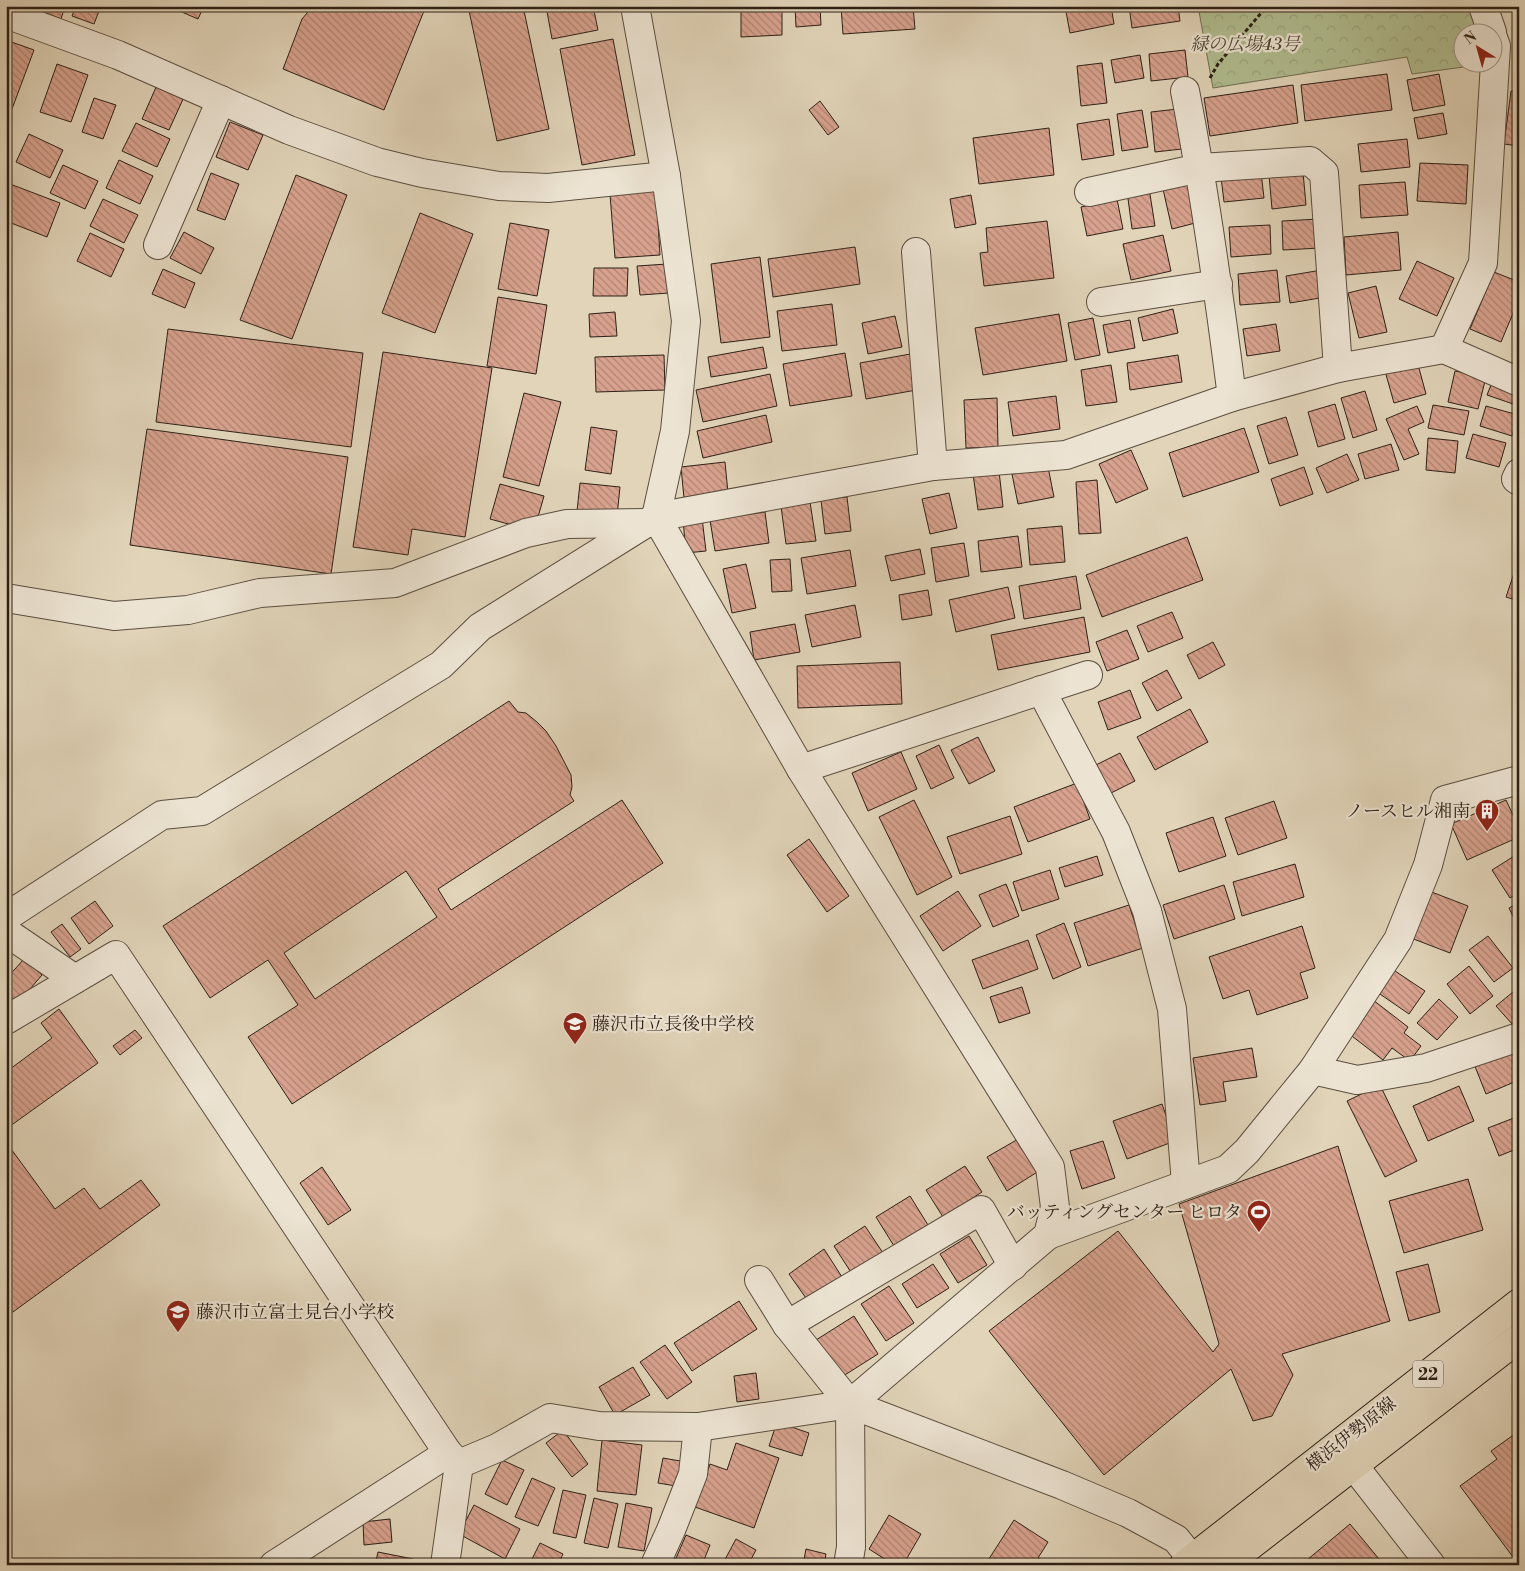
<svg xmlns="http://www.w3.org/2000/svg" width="1525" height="1571" font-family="'Libre Bodoni','Noto Serif JP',serif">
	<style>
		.forest { fill: url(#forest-crowns); stroke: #706f54 }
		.building { fill: url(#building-back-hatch); stroke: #2e2117; fill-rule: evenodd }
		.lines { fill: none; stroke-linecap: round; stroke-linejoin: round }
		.minor-casing { stroke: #5b4e40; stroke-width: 30 }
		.major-casing { stroke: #2e2117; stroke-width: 30 }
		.path { stroke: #2e2117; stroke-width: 3; stroke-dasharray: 4 2.5; stroke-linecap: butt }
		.minor { stroke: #ece3d2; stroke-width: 28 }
		.major { stroke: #e1d4b9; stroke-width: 28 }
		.labels { text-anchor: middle; stroke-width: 4.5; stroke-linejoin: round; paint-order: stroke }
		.shield { fill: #ece3d2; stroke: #675b4f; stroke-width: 1 }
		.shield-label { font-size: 16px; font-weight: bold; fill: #2e2117 }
		.park-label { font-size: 18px; font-style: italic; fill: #4f4835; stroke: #ece3d2 }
		.poi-label { font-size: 18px; fill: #2e2117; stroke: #ece3d2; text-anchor: end }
		.street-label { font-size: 18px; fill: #2e2117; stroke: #ece3d2 }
	</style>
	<defs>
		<pattern id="forest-crowns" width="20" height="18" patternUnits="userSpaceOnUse" patternTransform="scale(1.25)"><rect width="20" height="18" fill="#b1bd90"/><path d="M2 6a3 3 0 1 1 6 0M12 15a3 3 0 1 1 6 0" fill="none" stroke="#99a27b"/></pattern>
		<pattern id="building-back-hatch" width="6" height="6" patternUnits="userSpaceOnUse" patternTransform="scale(1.25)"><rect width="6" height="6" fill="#d8a28e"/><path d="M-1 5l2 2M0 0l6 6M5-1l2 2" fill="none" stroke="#b08473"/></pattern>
	</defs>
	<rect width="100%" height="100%" fill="#e1d4b9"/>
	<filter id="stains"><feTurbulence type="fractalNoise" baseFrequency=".004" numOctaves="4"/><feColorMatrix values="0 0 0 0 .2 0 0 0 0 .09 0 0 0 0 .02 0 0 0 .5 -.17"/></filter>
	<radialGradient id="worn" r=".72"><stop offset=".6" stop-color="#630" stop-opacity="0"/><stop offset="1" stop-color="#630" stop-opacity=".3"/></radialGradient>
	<!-- forest -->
	<path class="forest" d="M1198,6H1471L1480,32H1462V62L1486,63V64L1412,74L1407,57L1213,88Z"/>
	<!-- building -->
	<g class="building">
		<path d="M29,6H65L61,19Z"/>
		<path d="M76,6H101L94,24L72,16Z"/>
		<path d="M168,6H204L198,19Z"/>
		<path d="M313,6H426L384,110L283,69L302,19Z"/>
		<path d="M468,6H523L549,129L497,141Z"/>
		<path d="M546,6H593L598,30L552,39Z"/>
		<path d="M741,6H782V35L741,37Z"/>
		<path d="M795,6H820L821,25L796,27Z"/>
		<path d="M841,6H913L915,29L843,34Z"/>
		<path d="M1065,6H1111L1114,24L1070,33Z"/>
		<path d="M1129,6H1178L1180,21L1132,28Z"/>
		<path d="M613,39L635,155L582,165L560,49Z"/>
		<path d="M6,40L34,50L6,125Z"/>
		<path d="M1185,50L1188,77L1151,81L1149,54Z"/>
		<path d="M1140,55L1144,78L1115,83L1111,60Z"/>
		<path d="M1102,63L1107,103L1081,106L1077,66Z"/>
		<path d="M57,64L88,75L71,122L40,112Z"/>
		<path d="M1387,74L1392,110L1305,121L1301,85Z"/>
		<path d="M1439,74L1445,105L1413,111L1407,80Z"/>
		<path d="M157,85L184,97L169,130L142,119Z"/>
		<path d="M1293,85L1298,123L1210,136L1204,98Z"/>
		<path d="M1511,91L1519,92V146L1504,144Z"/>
		<path d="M94,98L116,105L103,139L82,132Z"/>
		<path d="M820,101L839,127L828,135L809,110Z"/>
		<path d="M1178,109L1182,149L1155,152L1151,112Z"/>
		<path d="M1142,110L1148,147L1122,151L1117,114Z"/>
		<path d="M1443,113L1447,134L1418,139L1414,118Z"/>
		<path d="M1109,119L1114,155L1082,160L1077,124Z"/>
		<path d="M230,122L263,135L248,170L216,157Z"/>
		<path d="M136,123L170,139L157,167L122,151Z"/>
		<path d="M1049,128L1054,175L979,184L973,138Z"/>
		<path d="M29,134L63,150L50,178L16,162Z"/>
		<path d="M1407,139L1410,167L1361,172L1358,144Z"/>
		<path d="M119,160L153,176L140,204L106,188Z"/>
		<path d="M1420,163L1468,165L1466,204L1417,201Z"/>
		<path d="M63,165L98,181L85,209L50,193Z"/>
		<path d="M1261,172L1264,198L1224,202L1221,177Z"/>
		<path d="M1303,172L1306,205L1272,209L1269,175Z"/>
		<path d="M211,173L239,184L225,220L197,210Z"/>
		<path d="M296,175L347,195L292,339L240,320Z"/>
		<path d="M1193,181L1203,221L1172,229L1163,189Z"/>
		<path d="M1405,182L1408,215L1361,218L1359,185Z"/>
		<path d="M10,184L60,203L47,237L6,221V194Z"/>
		<path d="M1149,188L1155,226L1132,229L1127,191Z"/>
		<path d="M656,191L660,255L615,258L610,194Z"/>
		<path d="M971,195L976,224L955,228L950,199Z"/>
		<path d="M103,199L138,215L124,243L90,226Z"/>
		<path d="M1117,199L1123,229L1087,236L1081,207Z"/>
		<path d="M420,213L473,234L435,333L382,313Z"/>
		<path d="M1319,219L1320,248L1283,250L1282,221Z"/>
		<path d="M1047,221L1054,278L984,286L980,253L988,252L986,228Z"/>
		<path d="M510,223L549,230L537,296L498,289Z"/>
		<path d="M1270,225L1271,254L1231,257L1229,227Z"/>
		<path d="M184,232L214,248L201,274L170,258Z"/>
		<path d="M1398,232L1401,270L1346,275L1344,237Z"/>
		<path d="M90,233L124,249L111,277L77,261Z"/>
		<path d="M1163,235L1171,271L1131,280L1123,244Z"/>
		<path d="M855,247L860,284L773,297L768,259Z"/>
		<path d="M760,257L770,337L721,343L711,264Z"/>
		<path d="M1417,261L1454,278L1437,316L1399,299Z"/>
		<path d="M667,264L669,293L640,295L637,266Z"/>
		<path d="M594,268H628L627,296H593Z"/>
		<path d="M163,269L195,283L185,308L152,294Z"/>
		<path d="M1277,270L1280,302L1240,305L1238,274Z"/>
		<path d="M1322,270L1326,297L1290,303L1286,276Z"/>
		<path d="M1494,272L1519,282V299L1501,342L1470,329Z"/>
		<path d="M1376,286L1387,332L1359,338L1348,293Z"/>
		<path d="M498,297L547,305L536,374L487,366Z"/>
		<path d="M832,304L837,345L782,351L777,311Z"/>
		<path d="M1173,309L1178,333L1143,341L1138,318Z"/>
		<path d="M615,312L617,336L590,337L589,314Z"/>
		<path d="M1059,314L1067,361L983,375L975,328Z"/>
		<path d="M895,316L902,347L868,354L862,323Z"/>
		<path d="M1093,318L1100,355L1075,360L1068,323Z"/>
		<path d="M1130,320L1135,348L1108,353L1103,325Z"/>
		<path d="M1276,324L1280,351L1247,356L1243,329Z"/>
		<path d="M168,329L363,353L351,447L156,422Z"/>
		<path d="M763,347L767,368L711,377L708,357Z"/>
		<path d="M383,352L492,368L465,537L412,529L408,555L353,547Z"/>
		<path d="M845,353L852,396L790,406L783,364Z"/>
		<path d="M916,353L922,389L866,399L860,363Z"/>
		<path d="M664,355L665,390L596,392L595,357Z"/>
		<path d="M1178,355L1182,382L1130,390L1127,363Z"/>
		<path d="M1417,361L1426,394L1394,403L1385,371Z"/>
		<path d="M1111,365L1117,402L1086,406L1081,370Z"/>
		<path d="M1455,371L1486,377L1478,409L1448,402Z"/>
		<path d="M770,374L777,406L703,422L696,390Z"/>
		<path d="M1493,380L1519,389V406L1487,395Z"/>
		<path d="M1365,391L1377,430L1353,438L1341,398Z"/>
		<path d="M524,393L561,402L539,486L503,477Z"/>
		<path d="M1056,396L1060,429L1013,436L1008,402Z"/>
		<path d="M997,398L998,447L966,448L964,400Z"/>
		<path d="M1335,404L1345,439L1318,447L1308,412Z"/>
		<path d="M1433,405L1469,411L1464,435L1428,428Z"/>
		<path d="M1417,406L1424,422L1408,429L1419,454L1404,460L1386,419Z"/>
		<path d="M1486,406L1518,415L1512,436L1480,426Z"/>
		<path d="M766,415L772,442L703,458L697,431Z"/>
		<path d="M1286,417L1298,455L1269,464L1257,426Z"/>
		<path d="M591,427L617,431L611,474L585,470Z"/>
		<path d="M1244,428L1259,472L1183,497L1169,453Z"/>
		<path d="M147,429L348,457L331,574L130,545Z"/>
		<path d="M1473,434L1506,443L1499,467L1466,458Z"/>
		<path d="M1428,438L1458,441L1455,473L1426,470Z"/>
		<path d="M1391,444L1399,470L1365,479L1358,454Z"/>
		<path d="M1131,450L1148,489L1116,503L1099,464Z"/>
		<path d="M1347,454L1359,480L1327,493L1316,468Z"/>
		<path d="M725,462L728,493L684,498L681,467Z"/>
		<path d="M1048,467L1054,497L1018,504L1012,474Z"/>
		<path d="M1304,467L1313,494L1280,506L1271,479Z"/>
		<path d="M999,471L1003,507L978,510L973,474Z"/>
		<path d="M1097,480L1101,533L1079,534L1076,482Z"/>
		<path d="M580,483L620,487L617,516L577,511Z"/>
		<path d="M500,484L544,496L534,531L490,519Z"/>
		<path d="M949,493L957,528L930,534L922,499Z"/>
		<path d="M847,497L851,531L825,534L821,500Z"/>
		<path d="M810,502L816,541L786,544L781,506Z"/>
		<path d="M765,512L769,543L715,551L710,520Z"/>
		<path d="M702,518L706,551L686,553L683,520Z"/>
		<path d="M1062,526L1065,562L1030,565L1027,529Z"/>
		<path d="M1018,536L1022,567L981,572L978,541Z"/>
		<path d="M1187,537L1203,580L1102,617L1086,575Z"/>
		<path d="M964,543L969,576L936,582L931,548Z"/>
		<path d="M920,549L925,574L891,581L885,556Z"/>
		<path d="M850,550L856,586L807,594L801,558Z"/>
		<path d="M790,559L792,591L772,592L770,560Z"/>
		<path d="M746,564L756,608L732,613L723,569Z"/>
		<path d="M1517,564L1519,565V601L1506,597Z"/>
		<path d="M1076,576L1081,609L1024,619L1019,586Z"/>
		<path d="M1008,587L1015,618L956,632L949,600Z"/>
		<path d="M928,590L932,615L902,620L899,595Z"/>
		<path d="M855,605L861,637L812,647L805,615Z"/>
		<path d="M1172,612L1183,638L1148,652L1137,626Z"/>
		<path d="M1084,617L1090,652L998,670L991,635Z"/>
		<path d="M1519,617V628L1513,621Z"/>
		<path d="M795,624L800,652L754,660L750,632Z"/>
		<path d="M1127,630L1139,659L1107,671L1096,642Z"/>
		<path d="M1213,642L1225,665L1199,679L1187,655Z"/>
		<path d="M900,662L902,704L798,708L797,666Z"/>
		<path d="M1167,670L1182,698L1157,711L1142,683Z"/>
		<path d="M1130,690L1141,718L1108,730L1098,702Z"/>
		<path d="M509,701L518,712L526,713L537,722L546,731L556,746L571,775L572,787L570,795L574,801L438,889L451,910L622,800L663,863L292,1104L248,1037L298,1005L268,960L210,998L163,926ZM406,871L437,917L315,999L284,953Z"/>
		<path d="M1190,709L1208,742L1155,770L1137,737Z"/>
		<path d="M978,737L995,771L969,784L951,750Z"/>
		<path d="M939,745L954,778L931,789L916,756Z"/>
		<path d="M901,752L917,789L868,811L852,773Z"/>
		<path d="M1120,753L1135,781L1109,794L1094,766Z"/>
		<path d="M1077,783L1090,819L1028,842L1014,807Z"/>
		<path d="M914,800L952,877L917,895L879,817Z"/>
		<path d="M1506,800L1519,828V837L1467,860L1451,824Z"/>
		<path d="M1274,801L1287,838L1238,855L1225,818Z"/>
		<path d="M1010,816L1022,854L960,874L947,837Z"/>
		<path d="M1213,817L1226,856L1179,872L1166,833Z"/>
		<path d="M809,839L849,896L827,912L787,855Z"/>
		<path d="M1519,853V892L1510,898L1492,870Z"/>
		<path d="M1097,856L1103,875L1065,887L1059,868Z"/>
		<path d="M1295,864L1304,897L1242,916L1233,882Z"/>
		<path d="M1050,870L1059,899L1022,911L1013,882Z"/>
		<path d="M1006,884L1019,916L993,927L979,895Z"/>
		<path d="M1224,885L1235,919L1174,939L1163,905Z"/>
		<path d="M958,891L981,926L943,951L920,916Z"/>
		<path d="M1429,891L1468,906L1450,953L1411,938Z"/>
		<path d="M95,901L113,926L89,944L71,918Z"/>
		<path d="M1519,903V929L1509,908Z"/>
		<path d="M1129,905L1143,948L1088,966L1074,923Z"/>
		<path d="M1064,923L1081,967L1053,979L1036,935Z"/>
		<path d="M62,924L81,949L70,957L51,932Z"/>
		<path d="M1302,926L1315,968L1300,973L1308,998L1257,1015L1249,990L1223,999L1209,957Z"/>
		<path d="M1488,936L1513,968L1494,982L1469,950Z"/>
		<path d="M1028,940L1038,969L983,989L972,960Z"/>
		<path d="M24,959L42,975L18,1003L6,992V979Z"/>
		<path d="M1469,966L1493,996L1470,1014L1447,984Z"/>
		<path d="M1392,969L1425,991L1409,1014L1377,992Z"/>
		<path d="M1022,987L1030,1013L999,1023L990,997Z"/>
		<path d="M1519,987V1019L1513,1025L1496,1006Z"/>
		<path d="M1439,999L1458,1017L1437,1040L1417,1023Z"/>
		<path d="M1373,1000L1408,1027L1404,1033L1421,1046L1410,1061L1392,1048L1383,1060L1348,1033Z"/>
		<path d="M59,1009L98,1063L6,1129V1072L52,1038L41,1023Z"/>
		<path d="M135,1030L142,1038L120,1055L113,1046Z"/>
		<path d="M1519,1046V1080L1486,1094L1474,1064Z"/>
		<path d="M1252,1048L1257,1077L1223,1082L1226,1101L1200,1105L1193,1058Z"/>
		<path d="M1380,1085L1417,1161L1385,1177L1347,1101Z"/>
		<path d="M1459,1086L1474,1121L1428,1141L1413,1106Z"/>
		<path d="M1162,1104L1175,1141L1127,1159L1113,1121Z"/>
		<path d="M1519,1116V1148L1499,1156L1488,1128Z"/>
		<path d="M1020,1138L1039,1171L1007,1191L987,1157Z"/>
		<path d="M1103,1141L1115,1178L1082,1189L1070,1151Z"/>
		<path d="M6,1142L55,1209L84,1188L100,1209L141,1180L160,1205L6,1317Z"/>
		<path d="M1338,1146L1390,1321L1282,1354L1293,1375L1272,1416L1253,1421L1231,1369L1104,1475L989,1331L1118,1231L1213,1352L1219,1344L1179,1204Z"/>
		<path d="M965,1166L982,1192L943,1217L926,1190Z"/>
		<path d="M322,1167L351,1210L328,1225L300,1183Z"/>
		<path d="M1468,1179L1483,1230L1404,1253L1389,1201Z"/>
		<path d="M910,1196L928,1225L894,1246L876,1217Z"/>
		<path d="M865,1226L885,1256L854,1277L834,1246Z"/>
		<path d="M969,1236L987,1265L958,1283L940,1254Z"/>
		<path d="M824,1249L842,1277L808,1301L789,1274Z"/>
		<path d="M933,1264L949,1288L917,1308L902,1284Z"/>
		<path d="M1428,1264L1440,1312L1409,1321L1396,1272Z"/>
		<path d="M889,1286L914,1323L886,1341L861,1304Z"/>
		<path d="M739,1301L757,1329L692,1371L674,1343Z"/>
		<path d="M854,1316L878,1354L840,1378L816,1340Z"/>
		<path d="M665,1345L692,1382L667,1399L640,1362Z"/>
		<path d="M633,1367L650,1395L615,1415L599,1387Z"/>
		<path d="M756,1373L759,1399L737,1402L734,1376Z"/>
		<path d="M777,1422L809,1433L802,1456L769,1446Z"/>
		<path d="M563,1430L588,1464L572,1477L546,1443Z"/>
		<path d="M1519,1431V1565L1460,1486L1497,1459L1491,1451Z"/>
		<path d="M602,1440L642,1445L636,1495L597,1491Z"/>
		<path d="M736,1443L779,1458L754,1528L695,1507L710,1464L727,1470Z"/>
		<path d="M663,1458L686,1462L682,1487L658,1483Z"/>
		<path d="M502,1460L524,1470L507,1505L485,1494Z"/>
		<path d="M532,1478L555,1488L538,1526L515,1517Z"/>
		<path d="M563,1490L586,1495L576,1538L553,1533Z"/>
		<path d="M594,1498L618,1504L608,1548L584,1543Z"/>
		<path d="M626,1503L652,1508L644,1551L618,1547Z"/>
		<path d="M474,1505L520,1529L505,1559L459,1534Z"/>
		<path d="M889,1515L921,1534L903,1565H894L869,1549Z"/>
		<path d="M390,1519L392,1542L364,1545L363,1522Z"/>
		<path d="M1014,1520L1048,1542L1038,1558L1050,1565H985Z"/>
		<path d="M1350,1524L1384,1565H1301Z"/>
		<path d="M686,1535L710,1545L702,1565H673Z"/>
		<path d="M736,1539L756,1550L748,1565H722Z"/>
		<path d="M540,1543L563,1554L558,1565H529Z"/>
		<path d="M806,1549L826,1554L824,1565H803Z"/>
		<path d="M378,1552L413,1559L412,1565H375Z"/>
	</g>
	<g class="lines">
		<defs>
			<g id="minor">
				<path d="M635,6L666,176L686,321L675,431L656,517L801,769L1050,1167L1055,1207L1048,1235L850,1404L851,1547L848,1565"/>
				<path d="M1483,6L1492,32"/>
				<path d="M6,14L118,55L289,130L377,162L422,173L499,186L548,188L666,176"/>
				<path d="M1492,35L1496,46L1483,263L1444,349L1519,382"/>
				<path d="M1185,91C1205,193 1219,294 1232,397"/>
				<path d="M1089,192L1200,168L1310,161L1324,173L1338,368"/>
				<path d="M158,245L221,100"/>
				<path d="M916,252L933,466"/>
				<path d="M1101,302L1218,284"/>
				<path d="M1519,473L1516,479L1519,481"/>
				<path d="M6,598L114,616L188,610L260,593L395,583L526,533L567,524L647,523"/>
				<path d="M1041,690L1116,832L1147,911L1172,1009L1186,1184"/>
				<path d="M801,769L1088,675"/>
				<path d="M6,917L162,815L202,811L441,665L480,627L656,517L933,466L1066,455L1232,397L1338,368L1444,349"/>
				<path d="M6,932L75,979"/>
				<path d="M6,1020L116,955L448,1453L459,1464L497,1448L550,1418L599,1426L698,1427L850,1404L1062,1485L1128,1513L1176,1539L1197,1565"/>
				<path d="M1313,1070L1357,1080L1426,1068L1519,1037"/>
				<path d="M1048,1235L1228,1169L1247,1151L1313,1070L1398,940L1428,865L1445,800L1519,780"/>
				<path d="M759,1280L787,1325L850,1404"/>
				<path d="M787,1325L981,1210L1013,1266"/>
				<path d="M1340,1448L1431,1565"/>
				<path d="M274,1565L448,1453"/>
				<path d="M445,1565L459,1464"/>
				<path d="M655,1565L671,1530L693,1474L698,1427"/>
			</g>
			<g id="major">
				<path d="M1184,1565L1519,1303"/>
				<path d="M1225,1565L1519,1338"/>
			</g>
		</defs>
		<!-- minor casing -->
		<use href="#minor" class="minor-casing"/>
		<!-- major casing -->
		<use href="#major" class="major-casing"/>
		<!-- path -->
		<path class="path" d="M1210,78L1218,64L1267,6"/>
		<!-- minor -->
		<use href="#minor" class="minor"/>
		<!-- major -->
		<use href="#major" class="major"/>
	</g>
	<!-- icons -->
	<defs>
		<symbol id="building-pin" viewBox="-11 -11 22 30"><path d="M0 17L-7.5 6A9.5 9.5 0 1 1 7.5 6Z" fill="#8f2418" stroke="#ece3d2"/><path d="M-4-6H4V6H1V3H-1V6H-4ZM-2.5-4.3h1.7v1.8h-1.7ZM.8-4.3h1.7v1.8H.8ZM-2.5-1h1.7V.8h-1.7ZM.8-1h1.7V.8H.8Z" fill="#fff"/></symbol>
		<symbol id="school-pin" viewBox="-11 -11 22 30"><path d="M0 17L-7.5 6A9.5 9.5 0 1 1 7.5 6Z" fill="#8f2418" stroke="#ece3d2"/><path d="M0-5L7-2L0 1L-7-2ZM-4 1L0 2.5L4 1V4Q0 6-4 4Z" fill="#fff"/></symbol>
		<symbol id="stadium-pin" viewBox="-11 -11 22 30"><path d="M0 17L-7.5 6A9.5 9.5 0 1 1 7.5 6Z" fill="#8f2418" stroke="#ece3d2"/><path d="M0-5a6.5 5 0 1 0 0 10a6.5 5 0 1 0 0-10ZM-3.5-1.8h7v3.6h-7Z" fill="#fff"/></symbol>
	</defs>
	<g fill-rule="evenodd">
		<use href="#building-pin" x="1473" y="797" width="28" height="38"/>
		<use href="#school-pin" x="561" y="1010" width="28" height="38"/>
		<use href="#stadium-pin" x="1245" y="1198" width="28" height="38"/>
		<use href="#school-pin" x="164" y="1298" width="28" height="38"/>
	</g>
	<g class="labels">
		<!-- shield labels -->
		<rect class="shield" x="1413" y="1360.5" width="30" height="27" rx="4"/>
		<g class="shield-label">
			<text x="1428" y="1380">22</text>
		</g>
		<!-- park labels -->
		<g class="park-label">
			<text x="1245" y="50">緑の広場43号</text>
		</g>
		<!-- poi labels -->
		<g class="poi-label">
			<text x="1470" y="817">ノースヒル湘南</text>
			<text x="592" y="1030" text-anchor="start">藤沢市立長後中学校</text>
			<text x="1242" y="1218">バッティングセンター ヒロタ</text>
			<text x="196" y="1318" text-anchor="start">藤沢市立富士見台小学校</text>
		</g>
		<!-- street labels -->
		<g class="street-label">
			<text transform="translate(1351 1434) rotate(-38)" y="6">横浜伊勢原線</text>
		</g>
	</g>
	<!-- margin -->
	<rect width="1525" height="1571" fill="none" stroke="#e1d4b9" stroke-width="25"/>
	<rect x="8" y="8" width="1510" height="1556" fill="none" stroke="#2e2117" stroke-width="2.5"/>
	<rect x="12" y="12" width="1500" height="1546" fill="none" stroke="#2e2117"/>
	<!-- north arrow -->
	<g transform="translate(1478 48) rotate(323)"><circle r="24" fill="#ece3d2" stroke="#a09587"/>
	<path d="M0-4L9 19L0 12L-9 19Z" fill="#8f2418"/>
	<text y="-8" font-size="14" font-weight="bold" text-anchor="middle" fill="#2e2117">N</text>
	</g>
	<rect width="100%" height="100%" filter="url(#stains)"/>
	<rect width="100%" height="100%" fill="url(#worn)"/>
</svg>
